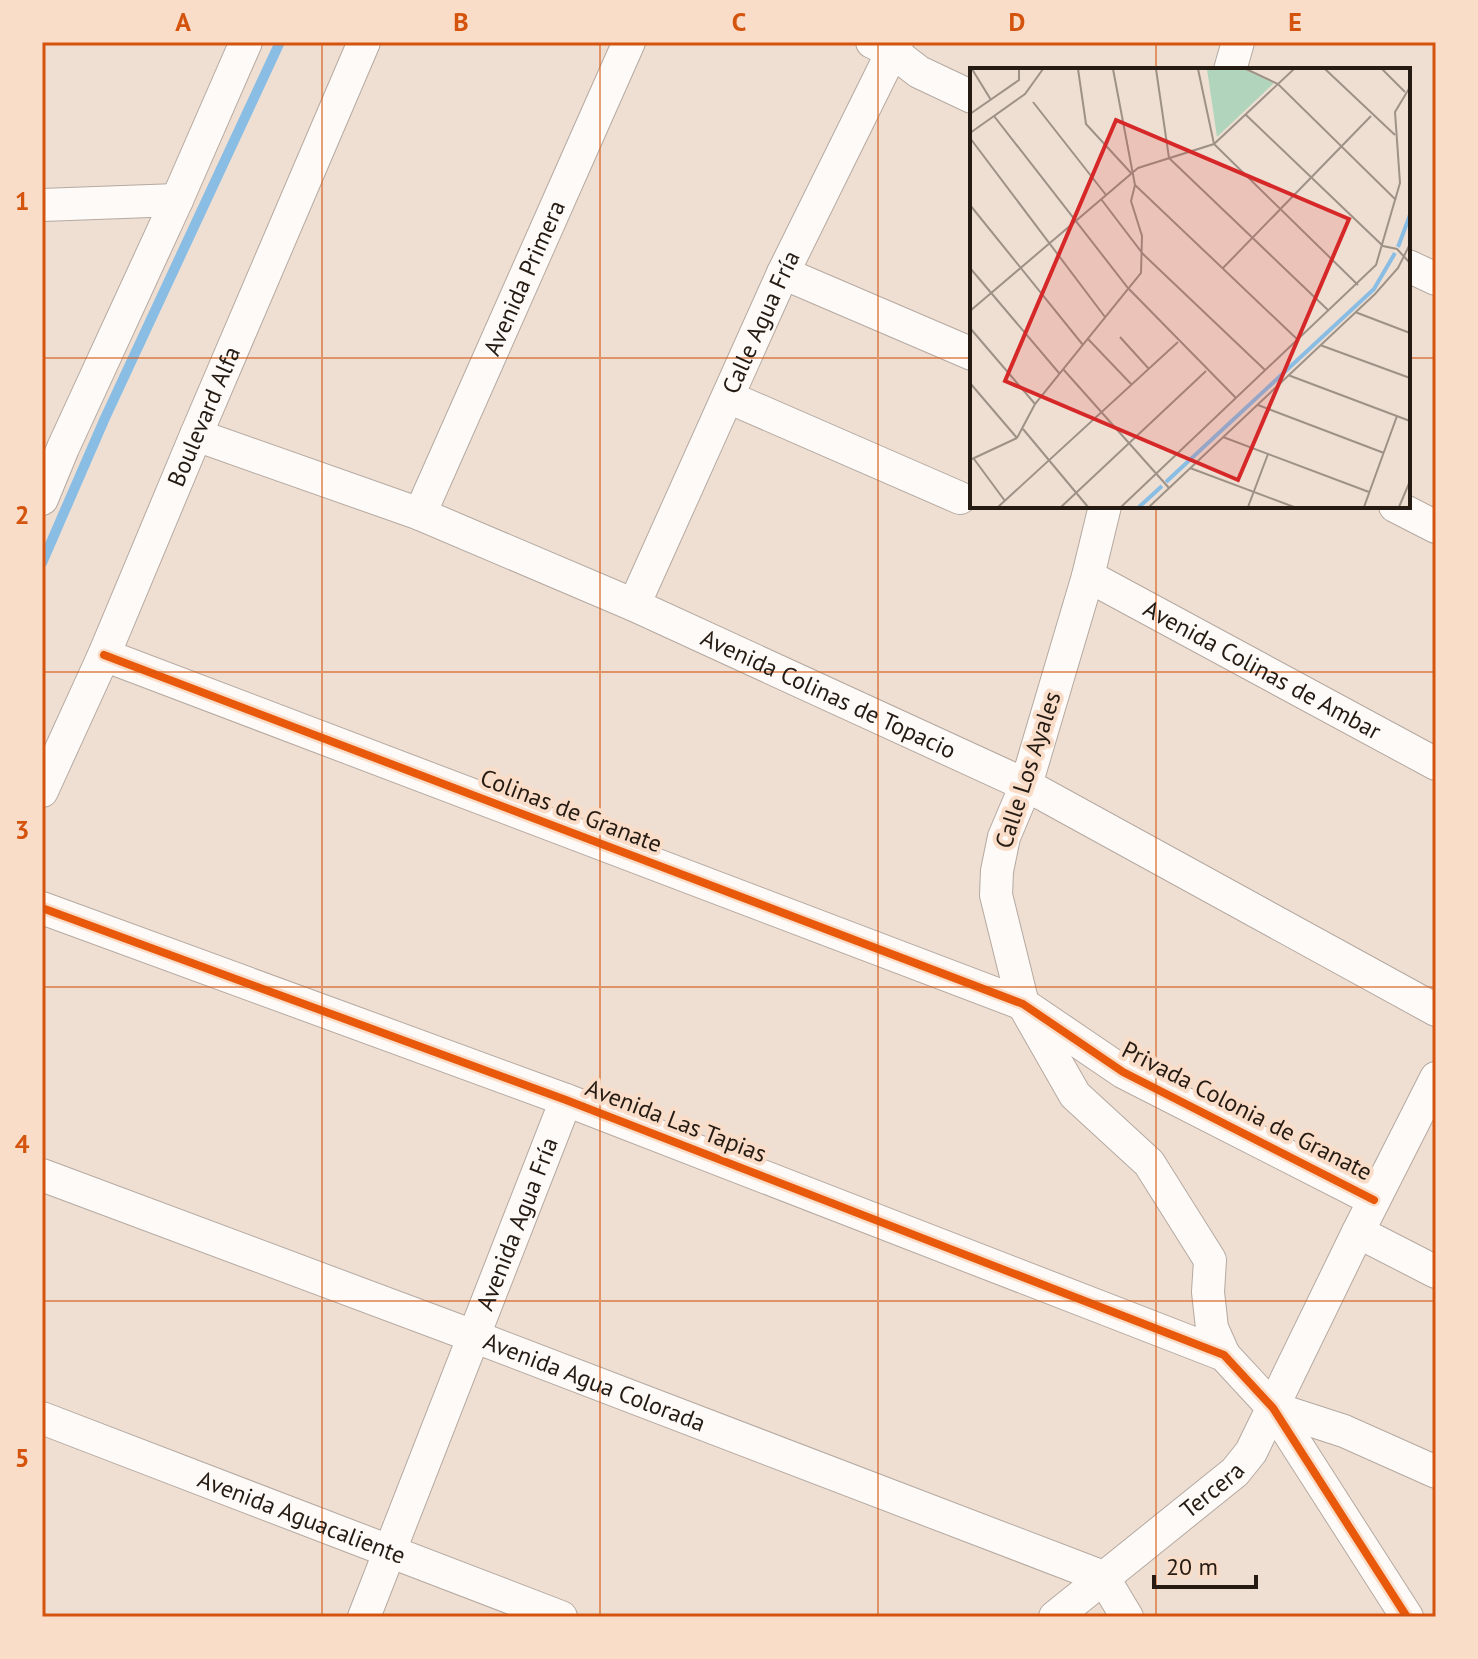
<svg xmlns="http://www.w3.org/2000/svg" width="1478" height="1659" font-family="'PT Sans',sans-serif">
	<style>
		.lines { fill: none; stroke-linecap: round; stroke-linejoin: round }
		.stream { stroke: #8abde4; stroke-width: 10 }
		.minor-casing { stroke: #b5a9a0; stroke-width: 34 }
		.minor { stroke: #fdfaf8; stroke-width: 32 }
		.cycleway-casing { stroke: #faddc8; stroke-width: 13 }
		.cycleway { stroke: #e8590c; stroke-width: 8 }
		.grid { fill: none; stroke: #d4530d; stroke-width: 2; stroke-opacity: 0.55 }
		.labels { text-anchor: middle; stroke-width: 8; stroke-linejoin: round; paint-order: stroke }
		.street-label { font-size: 24px; fill: #251b13; stroke: #faddc8 }
		.inset-river { fill: none; stroke: #8abde4; stroke-width: 4 }
		.inset-road { fill: none; stroke: #9e9186; stroke-width: 2 }
		.view { fill: #d62828; fill-opacity: 0.15; stroke: #d62828; stroke-width: 4 }
		.inset-edge { fill: none; stroke: #251b13; stroke-width: 4 }
		.neatline { fill: none; stroke: #d4530d; stroke-width: 3 }
		.grid-label { font-size: 26px; text-anchor: middle; font-weight: bold; fill: #d4530d }
	</style>
	<rect width="100%" height="100%" fill="#efdfd3"/>
	<g class="lines">
		<!-- stream -->
		<path class="stream" d="M42,563L105,418L280,42"/>
		<defs>
			<g id="minor">
				<path d="M872,42L893,52L919,72L972,97"/>
				<path d="M1230,70L1238,42"/>
				<path d="M42,205L177,200"/>
				<path d="M1408,266L1436,279"/>
				<path d="M783,273L972,354"/>
				<path d="M728,397L960,498"/>
				<path id="s1" d="M196,435L420,514L634,605L1026,785L1436,1010"/>
				<path d="M42,499L63,448L177,200L246,42"/>
				<path d="M1105,506L1088,576L1026,785L1004,837L997,871L996,895L1023,1004L1075,1095L1149,1163L1210,1260L1208,1292L1212,1328L1224,1355"/>
				<path d="M1395,506L1436,527"/>
				<path id="s2" d="M420,514L629,42"/>
				<path id="s3" d="M1088,576L1436,764"/>
				<path id="s4" d="M634,605L783,273L897,42"/>
				<path d="M104,655L1023,1004L1123,1072L1374,1200"/>
				<path id="s5" d="M42,791L104,655L196,435L364,42"/>
				<path d="M42,908L566,1100L1224,1355L1273,1408L1407,1617"/>
				<path id="s6" d="M42,1175L473,1336L1103,1577L1127,1617"/>
				<path d="M1358,1232L1436,1272"/>
				<path d="M1273,1408L1344,1431L1436,1472"/>
				<path id="s7" d="M42,1418L561,1617"/>
				<path id="s8" d="M364,1617L566,1100"/>
				<path id="s9" d="M1055,1617L1235,1472L1251,1452L1358,1232L1436,1078"/>
			</g>
		</defs>
		<!-- minor casing -->
		<use href="#minor" class="minor-casing"/>
		<!-- minor -->
		<use href="#minor" class="minor"/>
		<defs>
			<g id="cycleway">
				<path d="M104,655L1023,1004L1123,1072L1374,1200"/>
				<path d="M42,908L566,1100L1224,1355L1273,1408L1407,1617"/>
			</g>
		</defs>
		<!-- cycleway casing -->
		<use href="#cycleway" class="cycleway-casing"/>
		<!-- cycleway -->
		<use href="#cycleway" class="cycleway"/>
	</g>
	<!-- grid -->
	<path class="grid" d="M322,42V1617M600,42V1617M878,42V1617M1156,42V70M42,358H972M1408,358H1436M1156,506V1617M42,672H1436M42,987H1436M42,1301H1436"/>
	<g class="labels">
		<!-- street labels -->
		<g class="street-label">
			<text dy="8" stroke="none"><textPath href="#s2" startOffset="258">Avenida Primera</textPath></text>
			<text dy="8" stroke="none"><textPath href="#s4" startOffset="310">Calle Agua Fría</textPath></text>
			<text dy="8" stroke="none"><textPath href="#s5" startOffset="408">Boulevard Alfa</textPath></text>
			<text dy="8" stroke="none"><textPath href="#s3" startOffset="198">Avenida Colinas de Ambar</textPath></text>
			<text dy="8" stroke="none"><textPath href="#s1" startOffset="684">Avenida Colinas de Topacio</textPath></text>
			<text transform="translate(1028 770) rotate(-72)" y="8">Calle Los Ayales</text>
			<text transform="translate(571 811) rotate(21)" y="8">Colinas de Granate</text>
			<text transform="translate(1247 1111) rotate(27)" y="8">Privada Colonia de Granate</text>
			<text transform="translate(676 1121) rotate(21)" y="8">Avenida Las Tapias</text>
			<text dy="8" stroke="none"><textPath href="#s8" startOffset="422">Avenida Agua Fría</textPath></text>
			<text dy="8" stroke="none"><textPath href="#s6" startOffset="590">Avenida Agua Colorada</textPath></text>
			<text dy="8" stroke="none"><textPath href="#s9" startOffset="202">Tercera</textPath></text>
			<text dy="8" stroke="none"><textPath href="#s7" startOffset="278">Avenida Aguacaliente</textPath></text>
		</g>
	</g>
	<!-- overview -->
	<g transform="translate(970 68)">
		<rect width="440" height="440" fill="#efdfd3"/>
		<path d="M237,1H273L304,15L247,69Z" fill="#b1d5bc"/>
		<path class="inset-river" d="M428,179L440,147M196,414L404,221L425,185M169,439L192,418"/>
		<path class="inset-road" d="M2,1L21,32M108,1L116,56L161,105M143,1L165,117L328,272M186,1L199,90L359,243M228,1L244,76L388,217M276,1L308,16L426,132M355,1L425,67M412,1L435,24M63,34L136,127M0,46L49,12V1M275,46L413,178L427,181L440,195M24,48L158,220L266,330M0,65L55,26L73,1M0,70L135,249M131,131L173,186L295,302M0,137L113,277M0,200L89,305M252,201L401,48M0,243L168,100L244,76L324,1M385,244L440,265M0,260L65,336M150,269L179,301M118,271L162,317M350,277L440,310M93,301L199,420M318,307L440,353M0,315L47,370M288,337L414,385M53,361L118,439M253,369L399,424M47,370L65,336L171,205L172,168L161,133L165,117M2,391L47,370M4,391L35,433M220,400L324,439M28,439L208,274M91,439L236,303M151,439L406,197L430,115L425,44L440,19M179,439L405,226L428,200L440,176M278,439L298,386M394,439L427,348M429,439L440,413"/>
		<path class="view" d="M146,52L379,151L268,412L35,313Z"/>
		<rect width="440" height="440" class="inset-edge"/>
	</g>
	<!-- border -->
	<rect width="1478" height="1659" fill="none" stroke="#faddc8" stroke-width="88"/>
	<!-- scale -->
	<path d="M1154 1575v12h102v-12" fill="none" stroke="#251b13" stroke-width="4"/>
	<text x="1166" y="1575" font-size="24" fill="#251b13" stroke="#faddc8" stroke-width="6" paint-order="stroke">20 m</text>
	<rect x="44" y="44" width="1390" height="1571" class="neatline"/>
	<g class="grid-label">
		<text x="183" y="31">A</text>
		<text x="461" y="31">B</text>
		<text x="739" y="31">C</text>
		<text x="1017" y="31">D</text>
		<text x="1295" y="31">E</text>
		<text x="22" y="210">1</text>
		<text x="22" y="524">2</text>
		<text x="22" y="839">3</text>
		<text x="22" y="1153">4</text>
		<text x="22" y="1467">5</text>
	</g>
</svg>
